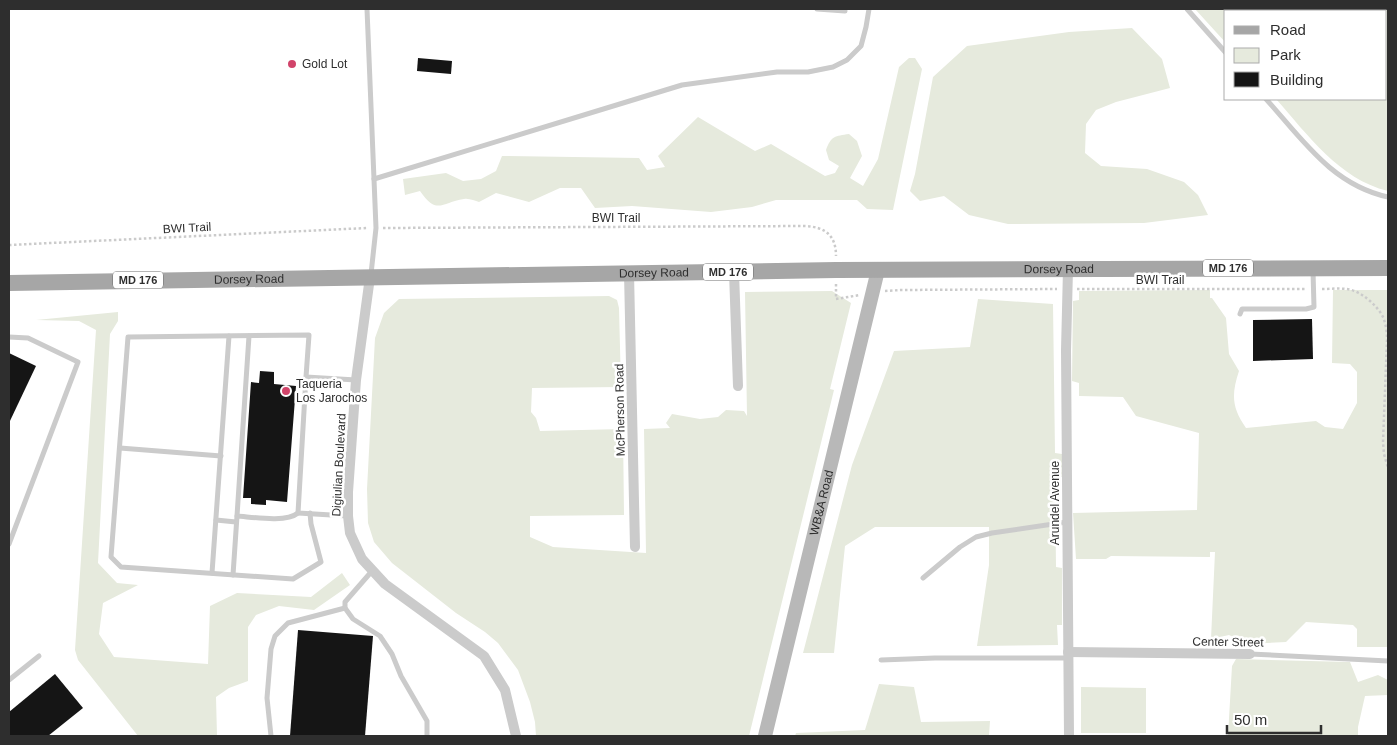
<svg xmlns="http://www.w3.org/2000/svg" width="1397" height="745" font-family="Arial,sans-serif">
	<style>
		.green { fill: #e6eadd }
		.building { fill: #151515 }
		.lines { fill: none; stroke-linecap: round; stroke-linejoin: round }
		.path { stroke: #cbcbcb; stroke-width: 2.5; stroke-dasharray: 2.5 2.5; stroke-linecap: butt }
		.lane { stroke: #cbcbcb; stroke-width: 5 }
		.street { stroke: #cbcbcb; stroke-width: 10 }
		.secondary { stroke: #b8b8b8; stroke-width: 14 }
		.primary { stroke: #a6a6a6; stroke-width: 16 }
		.poi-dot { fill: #d1446a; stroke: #fff; stroke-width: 2 }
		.labels { text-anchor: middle; stroke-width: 5; stroke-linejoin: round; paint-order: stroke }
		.shield { fill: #fff; stroke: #6d6d6d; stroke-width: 1 }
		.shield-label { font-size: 11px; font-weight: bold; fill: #2e2e2e }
		.poi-label { font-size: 12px; fill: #2e2e2e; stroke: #fff; text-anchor: start }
		.street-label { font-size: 12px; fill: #2e2e2e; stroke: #fff }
	</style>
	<rect width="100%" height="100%" fill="#fff"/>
	<!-- green -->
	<g class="green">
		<path d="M1195,9H1388V191C1339,179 1308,135 1276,99H1386V11H1226V43Z"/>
		<path d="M1132,28L1162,59L1170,88L1116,102L1096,110L1086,124L1085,153L1101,166L1147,169L1184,182L1198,195L1208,215L1144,223L1008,224L969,215L944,196L920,201L910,191L915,174L933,77L967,46L1069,32Z"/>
		<path d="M909,58H915L922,69L893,210L867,209L857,200H776L752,207L711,212L632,206L595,208L581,188H560L529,202L496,193L479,202C475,201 469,198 464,199C442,202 437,216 420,191L405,195L403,179L446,173L463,181L481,179L496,171L502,156L639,158L647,170L665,167L658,156L698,117L755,151L771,144L825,176L835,173L839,166L829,160L826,150C831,136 835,136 849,134L857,141L862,156L850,178L863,186L878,159L899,67Z"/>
		<path d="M1210,290V298H1212L1226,318L1229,354L1239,371C1231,395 1232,408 1246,428L1316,421L1325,427L1343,429L1357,403V372L1350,364L1332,363L1333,290H1388V647H1357V629L1353,625L1306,622L1286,642L1248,644L1229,635L1211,639L1215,552H1210V557L1111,556L1106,559H1076L1073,513L1197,510L1199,433L1136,416L1123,397L1079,396V383L1072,381L1073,301L1079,300V291Z"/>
		<path d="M832,291L851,303L830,389L834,390L749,736H536L535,722L530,702L518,670L498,643L485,632L456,613L392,563L374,542L368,523L367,489L375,338L384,313L399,299L609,296L617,300L619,308L621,387L532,388L531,412L536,418L540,431L623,429L624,515L530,516V537L553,547L646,553L644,429L670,428L666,423L672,414L700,419L718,417L726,410L744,411L747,416L745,292Z"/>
		<path d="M978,299L1053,304L1055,453L1062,454V477H1055L1056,567L1062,568V625H1057L1058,645L977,646L989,565V527H875L845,546L834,653H803L852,465L894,351L970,347Z"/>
		<path d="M118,312V321L110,334L98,563L117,583L138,585L103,603L99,634L114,657L208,664L210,606L237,593L311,597L342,573L350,585L314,610L279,606L256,615L248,627V681L229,688L216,697L217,736H138L78,660L75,650L96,330L79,321L36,320Z"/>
		<path d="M1236,659L1350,662L1358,682L1378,675L1388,680V695L1365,696L1358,727V736H1228L1232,666Z"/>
		<path d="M879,684L914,687L921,722L990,721L989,736H795L796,733L865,730Z"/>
		<path d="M1081,687L1146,688V733H1081Z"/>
	</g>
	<!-- building -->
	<g class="building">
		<path d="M418,58L452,61L451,74L417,71Z"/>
		<path d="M1312,319L1313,359L1253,361V320Z"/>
		<path d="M9,353L36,366L9,423Z"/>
		<path d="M260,371L274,372V384L296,386L287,502L266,500V505L251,504V498H243L251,382L259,383Z"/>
		<path d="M298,630L373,636L365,736H290Z"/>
		<path d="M55,674L83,708L48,736H9V712Z"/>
	</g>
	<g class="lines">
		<!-- path -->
		<g class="path">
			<path d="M383,228L805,226C825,227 836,235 836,256"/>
			<path d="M9,245L367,228"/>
			<path d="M836,284V299L860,295"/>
			<path d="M1077,289H1307"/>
			<path d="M1322,289C1330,289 1338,288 1346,289C1360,290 1377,305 1383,317C1386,324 1387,332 1387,340L1383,442L1384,454L1388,468"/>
			<path d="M885,291L901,290L1057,289"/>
		</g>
		<!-- lane -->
		<g class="lane">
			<path d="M367,9L376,228L371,274"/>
			<path d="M817,9L845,11"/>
			<path d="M1187,9L1226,53"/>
			<path d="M1266,99C1302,139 1332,185 1388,197"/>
			<path d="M374,179L682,85L777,72H808L833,67L847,60L861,46L866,27L869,9"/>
			<path d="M1240,314L1242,309H1306L1314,307L1313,271"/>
			<path d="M9,337L28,338L78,362L9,544"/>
			<path d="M306,377L309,335L128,337L111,557L121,567L293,579L321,562L311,524L310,513"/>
			<path d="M120,448L221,456"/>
			<path d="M237,516L249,336"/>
			<path d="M348,516L298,513L306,377L356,380"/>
			<path d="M216,520L236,522"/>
			<path d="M372,571L345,602V608L353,619L380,636L392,654L401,676L427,721V736"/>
			<path d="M212,573L229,336"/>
			<path d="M233,575L237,516C252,517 286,523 298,513"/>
			<path d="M923,578L960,547L976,537L992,533L1067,522"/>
			<path d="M1250,654L1388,661"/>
			<path d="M881,660L935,658H1068"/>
			<path d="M9,680L39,656"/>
			<path d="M271,736L267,698L271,649L275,636L288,623L345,608"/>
		</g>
		<!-- street -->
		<g class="street">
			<path d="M1068,269L1066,350L1069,736"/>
			<path d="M734,272L738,386"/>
			<path d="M629,273L635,547"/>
			<path d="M370,277L356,380L348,492V516L350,533L362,559L385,584L484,656L505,690L516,736"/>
			<path d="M1068,652L1250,654"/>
		</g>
		<!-- secondary -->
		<path class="secondary" id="s1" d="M765,736L878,270"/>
		<!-- primary -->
		<path class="primary" id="s2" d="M9,283L836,270L1388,268"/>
	</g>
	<!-- markers -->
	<g class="poi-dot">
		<circle cx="292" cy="64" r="5"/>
		<circle cx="286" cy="391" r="5"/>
	</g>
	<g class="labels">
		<!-- shield labels -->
		<g class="shield">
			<rect x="1203" y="259.5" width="50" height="17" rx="4"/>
			<rect x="703" y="263.5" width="50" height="17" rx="4"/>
			<rect x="113" y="271.5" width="50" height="17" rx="4"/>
		</g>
		<g class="shield-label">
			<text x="1228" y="272">MD 176</text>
			<text x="728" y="276">MD 176</text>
			<text x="138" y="284">MD 176</text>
		</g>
		<!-- poi labels -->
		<g class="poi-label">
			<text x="302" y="68">Gold Lot</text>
			<text x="296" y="388">Taqueria<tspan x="296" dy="14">Los Jarochos</tspan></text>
		</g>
		<!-- street labels -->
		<g class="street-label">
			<text x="616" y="222">BWI Trail</text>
			<text transform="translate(187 228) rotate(-3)" y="4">BWI Trail</text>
			<text dy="4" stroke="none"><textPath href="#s2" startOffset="1050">Dorsey Road</textPath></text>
			<text dy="4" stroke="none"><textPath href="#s2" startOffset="645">Dorsey Road</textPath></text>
			<text dy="4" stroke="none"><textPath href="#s2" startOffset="240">Dorsey Road</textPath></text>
			<text x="1160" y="284">BWI Trail</text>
			<text transform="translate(620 410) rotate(-91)" y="4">McPherson Road</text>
			<text transform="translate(339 465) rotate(-87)" y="4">Digiulian Boulevard</text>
			<text dy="4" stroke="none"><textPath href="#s1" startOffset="240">WB&amp;A Road</textPath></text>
			<text transform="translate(1055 503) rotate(-90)" y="4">Arundel Avenue</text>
			<text transform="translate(1228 642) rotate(1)" y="4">Center Street</text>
		</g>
	</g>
	<!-- border -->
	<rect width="1397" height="745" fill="none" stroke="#2e2e2e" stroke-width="20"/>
	<!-- legend -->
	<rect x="1224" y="10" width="162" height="90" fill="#ffffff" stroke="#ababab"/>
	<rect x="1234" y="26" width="25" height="8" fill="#a6a6a6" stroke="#ababab"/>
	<text x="1270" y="35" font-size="15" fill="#2e2e2e">Road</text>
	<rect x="1234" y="48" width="25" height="15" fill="#e6eadd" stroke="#ababab"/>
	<text x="1270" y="60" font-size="15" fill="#2e2e2e">Park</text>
	<rect x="1234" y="72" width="25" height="15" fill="#151515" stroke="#ababab"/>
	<text x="1270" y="85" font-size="15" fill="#2e2e2e">Building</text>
	<!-- scale -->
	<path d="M1227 725v8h94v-8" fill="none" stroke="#2e2e2e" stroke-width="2.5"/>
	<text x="1234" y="725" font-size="15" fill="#2e2e2e" stroke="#ffffff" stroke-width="4" paint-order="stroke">50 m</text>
</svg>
